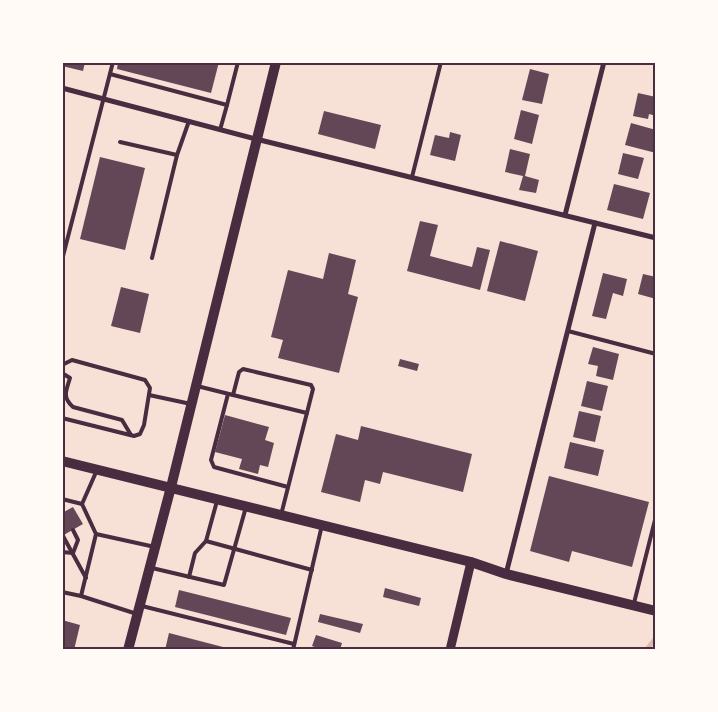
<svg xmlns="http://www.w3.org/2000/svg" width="718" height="712" font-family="Lato,sans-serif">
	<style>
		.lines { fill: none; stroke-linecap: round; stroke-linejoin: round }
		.stream { stroke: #dcb8b0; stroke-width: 4.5 }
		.building { fill: #644757 }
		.service { stroke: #4a2c40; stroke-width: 4 }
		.minor { stroke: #4a2c40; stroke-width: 5 }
		.tertiary { stroke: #4a2c40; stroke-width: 9 }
		.secondary { stroke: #4a2c40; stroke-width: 10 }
		.neatline { fill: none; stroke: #4a2c40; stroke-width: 2 }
	</style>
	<rect width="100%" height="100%" fill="#f7e1d7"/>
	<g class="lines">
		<!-- stream -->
		<path class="stream" d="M646,650L656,638"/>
	</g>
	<!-- building -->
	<g class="building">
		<path d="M62,62H85L83,71L62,66Z"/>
		<path d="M118,62H219L211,93L117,69Z"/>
		<path d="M530,69L549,74L542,104L522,100Z"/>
		<path d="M638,93L656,97V116L649,114L648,119L633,116Z"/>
		<path d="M521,110L539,115L532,144L514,139Z"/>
		<path d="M324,111L381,125L375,149L318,134Z"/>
		<path d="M631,123L656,130V153L625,145Z"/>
		<path d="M450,132L461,135L455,161L430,155L435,135L449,138Z"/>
		<path d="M510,149L530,154L525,176L539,180L536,193L519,190L523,176L505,172Z"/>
		<path d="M623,153L644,158L638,179L618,174Z"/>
		<path d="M100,157L145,168L125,250L80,239Z"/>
		<path d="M614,184L650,193L643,219L607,210Z"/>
		<path d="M420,221L438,225L430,256L472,267L477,247L490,250L480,290L407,271Z"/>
		<path d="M500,241L538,251L525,301L487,291Z"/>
		<path d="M329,253L356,260L348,294L358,297L339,373L278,358L283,340L271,337L288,270L323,279Z"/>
		<path d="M603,273L627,279L623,296L613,293L606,319L592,316Z"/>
		<path d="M643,274L656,277V299L638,294Z"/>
		<path d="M121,287L149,294L140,333L111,326Z"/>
		<path d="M593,347L619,354L613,380L596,376L598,366L588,364Z"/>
		<path d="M400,359L419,364L417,371L398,366Z"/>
		<path d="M587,381L608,386L602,411L581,406Z"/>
		<path d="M579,411L601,416L595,442L573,437Z"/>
		<path d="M225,415L269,427L265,440L274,443L268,467L260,465L258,474L239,469L242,459L215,452Z"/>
		<path d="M361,426L472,454L463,492L383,472L380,484L365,480L360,502L321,492L336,434L358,440Z"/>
		<path d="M570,442L604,450L598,476L564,468Z"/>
		<path d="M549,476L649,502L632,567L572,551L569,562L530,551Z"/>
		<path d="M73,507L83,524L62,536V513Z"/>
		<path d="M385,588L421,598L419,606L383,597Z"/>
		<path d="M179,590L291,618L286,635L175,607Z"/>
		<path d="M320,614L363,624L360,633L318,622Z"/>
		<path d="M62,620L80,625L74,650L62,648Z"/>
		<path d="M169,633L223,647L222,650H165Z"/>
		<path d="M316,635L342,643L340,650H323L312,646Z"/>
	</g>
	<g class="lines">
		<!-- service -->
		<g class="service">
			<path d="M110,74L227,105L220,130"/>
			<path d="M227,105L238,62"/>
			<path d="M120,142L177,155"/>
			<path d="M412,177L441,62"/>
			<path d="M152,258L177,155L189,121"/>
			<path d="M62,260L113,62"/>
			<path d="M568,331L656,354"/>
			<path d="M62,367L64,364L72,360L145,380L150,388L144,425L140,434L134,436L62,418"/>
			<path d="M62,373L70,378C66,391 62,397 73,407L122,420L131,435"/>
			<path d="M197,386L233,395L239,372L243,369L311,385L313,389L281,515"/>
			<path d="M228,394L211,460L214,467L288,487"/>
			<path d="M149,395L191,404"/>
			<path d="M233,395L307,413"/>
			<path d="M62,499L82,504"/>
			<path d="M73,530L78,540L73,553"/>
			<path d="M96,534L155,547"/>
			<path d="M63,536L86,578"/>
			<path d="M206,541L312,570"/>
			<path d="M62,552L73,553"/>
			<path d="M152,568L224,585L246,507"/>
			<path d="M189,577L195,553L206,541L217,501"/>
			<path d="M62,592L81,596L137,614"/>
			<path d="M81,596L96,534L82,504L97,470"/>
			<path d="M634,603L656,516"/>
			<path d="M142,606L294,644"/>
			<path d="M293,650L322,525"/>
		</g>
		<!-- minor -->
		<g class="minor">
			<path d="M62,88L256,139L656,238"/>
			<path d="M565,215L604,62"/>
			<path d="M506,574L595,223"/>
		</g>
		<!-- tertiary -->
		<path class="tertiary" d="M450,650L471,562"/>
		<!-- secondary -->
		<g class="secondary">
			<path d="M62,461L471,562L506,574L656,611"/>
			<path d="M128,650L171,487L276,62"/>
		</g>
	</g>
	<!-- border -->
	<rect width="718" height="712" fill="none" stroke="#fffaf5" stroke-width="128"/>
	<rect x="64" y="64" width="590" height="584" class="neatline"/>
</svg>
